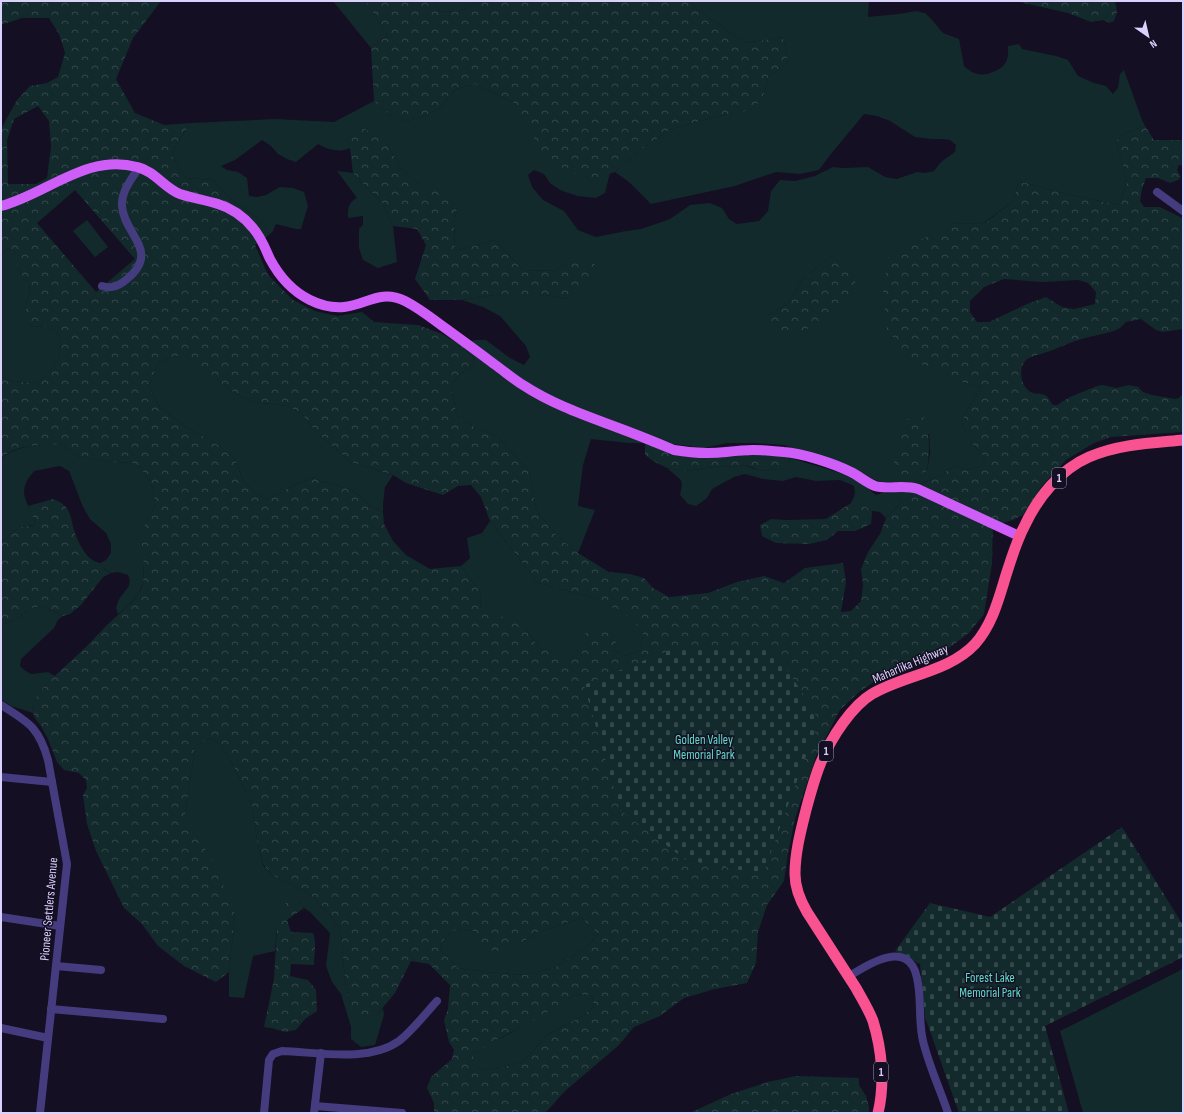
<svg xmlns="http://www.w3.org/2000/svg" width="1184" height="1114" font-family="'Sofia Sans Condensed',sans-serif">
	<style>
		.grass { fill: #122a2c; fill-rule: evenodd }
		.forest { fill: url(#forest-crowns); fill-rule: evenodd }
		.cemetery { fill: url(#cemetery-stones) }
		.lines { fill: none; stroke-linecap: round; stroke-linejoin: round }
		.minor { stroke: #453c7f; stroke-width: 8 }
		.major { stroke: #cf5df8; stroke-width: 10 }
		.highway { stroke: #f85290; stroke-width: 11 }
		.labels { text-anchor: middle; stroke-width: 3; stroke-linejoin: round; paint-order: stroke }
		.shield { fill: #140f22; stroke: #9f97bb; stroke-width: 1 }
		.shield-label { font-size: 12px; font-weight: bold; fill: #dbd1fd }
		.street-label { font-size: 13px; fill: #dbd1fd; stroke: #140f22 }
		.park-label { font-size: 13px; fill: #60dac8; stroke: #140f22 }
	</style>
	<defs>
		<pattern id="forest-crowns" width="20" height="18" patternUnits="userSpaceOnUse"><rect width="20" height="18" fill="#122a2c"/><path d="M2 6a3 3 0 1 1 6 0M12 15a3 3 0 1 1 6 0" fill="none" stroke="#34484c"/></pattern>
		<pattern id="cemetery-stones" width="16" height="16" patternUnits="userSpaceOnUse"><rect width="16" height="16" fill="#122a2c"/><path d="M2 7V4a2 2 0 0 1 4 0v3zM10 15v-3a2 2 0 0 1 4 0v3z" fill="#34484c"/></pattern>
	</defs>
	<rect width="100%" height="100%" fill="#140f22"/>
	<!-- grass -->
	<g class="grass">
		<path d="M333,1H365L388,35L371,48Z"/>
		<path d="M432,1H481L460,11L441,12Z"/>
		<path d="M690,1H869L868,17L899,14L916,11L925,13L933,21L943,33L959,39L964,66C966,68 969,70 972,72C978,75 984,75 990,73C1005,68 1009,62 1008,46L1019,44L1022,49L1056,56L1068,60L1078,76L1094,83L1106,86L1113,94L1118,88L1120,74L1124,70L1142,120L1145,126L1124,134L1116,141L1127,182L1119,205L1066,194L1019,181L1013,201L984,223L951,224L957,381L982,387L970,405L961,423L972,444L986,459L981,466L968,470L955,466L937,477L921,484L907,482L886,483L875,480L840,462L784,445L753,443H727L704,448L673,444L628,443L591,439L583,465L578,506L595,510L578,553L557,536L537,511L529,471L497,436L476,428L457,416L451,386L460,374L470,368L475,360L461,345L475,340H486L510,358L524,365L530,357L526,346L500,316L483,307L462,300L501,294H539L570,299L569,262L555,271L523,270L495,240L455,251L454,222L457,209L425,189L402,169L387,144L350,129V148C339,153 329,150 318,144L296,162L287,159L278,154L271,146L262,140L235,160L221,166L227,170L238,172L247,178L249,196L257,197L266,195L280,187L293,188L304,192L308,206L301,229H296L276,224L273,231L270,234L267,232L264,226L256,217L232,200L213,180L186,178L172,156L177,143L191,123L275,119L334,122L374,101L399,122L417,119L439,109L456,89L475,84L514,103L527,124L595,178L610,173L605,193L596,198L577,196L560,190L550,183L544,174L534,170L528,175L532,187L543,200L564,211L578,230L596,237L626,231L641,229L670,219L690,205L710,203L722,208L729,219L737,224L759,221L768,211L771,191L780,180L795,181L815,176L833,167L844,168L868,167L885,177L897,179L917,172L925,173L934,171L941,162L955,152L956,145L950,140L942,139H931L915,137L890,121L877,116L864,114C849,133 833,150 819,170L800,174L776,172L735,186L651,204L629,182L615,172L640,150L671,129L723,115L751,109L763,98L768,78L788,62L783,37L744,43L694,7ZM831,256L817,326L766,316L788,304L802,280ZM929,434L930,453L927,471L900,452V438Z"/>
		<path d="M337,171L353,173L383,204L393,226L397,262L378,268L363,260L359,248V229L363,225V216L348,218C348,207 348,203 357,198Z"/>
		<path d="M87,220L108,247L95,257L73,231Z"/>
		<path d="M8,248L17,253V264L23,279L29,282L30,292L26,305L31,326L48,327L57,332L61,343L58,361L40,382C27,383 11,383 1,375V254Z"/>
		<path d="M190,355L221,383L236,394L255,402L288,406L302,414L316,432L351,462L393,475L385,487L383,504V512L370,506L363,498L350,489L320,481L314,477L290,487L267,500L255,493L243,480L235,459L218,445L183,425L159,406L149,387L158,363L174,356Z"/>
		<path d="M62,444L77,456L108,462L132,463L140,467L149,480L153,488L155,503L154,509L146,521L143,583C138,597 129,605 118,614L116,608C117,605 118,601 120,598C125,589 133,587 128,575L118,572L111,573L106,570L101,566L100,563L106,560L111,553V544L106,533L90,519L83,507L69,471L60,466L34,471C32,474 28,478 27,481C18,498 33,508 35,524C30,527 27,525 22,527C13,529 8,538 1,543V460C14,444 43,445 62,444Z"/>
		<path d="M790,458L854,477L876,495L885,492L903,501L886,518L880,512L872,511L860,503H851L855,494L854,486L850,484L840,480L816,481L796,477L783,481L763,479L745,474L734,477L712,489L707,498L696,506L688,504L680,495L682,485L681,480L667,468L684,471L721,466L733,467L744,465L761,471L785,468L789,463Z"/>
		<path d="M490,521L538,583L594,598L629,616L643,631L641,650L626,656L615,651L584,661L539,648L525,628L481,611L480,592L461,566L470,558L467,538L482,533Z"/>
		<path d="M43,606L63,616L58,620L54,628L21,659L20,666L24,670L31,674L48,672L55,676C44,686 33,697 33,713L11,706L1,699V625L15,620L32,608Z"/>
		<path d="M210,738L221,744L234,767L252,805L257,840L263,865L272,875L309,893L329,914L341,931L345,981L350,1005L374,1018L383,1008L384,1015L375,1045L361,1047L351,1039V1027L341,994L332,982L326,966L330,933L310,912L304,908L297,899L277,928L275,951L253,956L244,998L229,997V972L235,914L185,816L195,746Z"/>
		<path d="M582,918C587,924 594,928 598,934L588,946L554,968L524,975L487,972L458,968L441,951L442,942L451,931L464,929L473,931L476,938L521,943L536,933Z"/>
		<path d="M1183,969V1113H1083L1060,1031Z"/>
		<path d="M577,994L592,996L594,1007L582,1016L547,1035L523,1062L499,1068L483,1070L473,1065V1054L486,1045L507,1035Z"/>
	</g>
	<!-- forest -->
	<g class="forest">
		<path d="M1,1H161L133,38L116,79L135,113L164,125L191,123L177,143L172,156L186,178L213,180L232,200L256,217L264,226L267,232L270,234L255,245L268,275L293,300L315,311L337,316L362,312L374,322L418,325L442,334L461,345L475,360L470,368L460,374L451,386L457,416L476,428L497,436L529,471L537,511L557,536L578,553L609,572L630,574L644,578L653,588L669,597L708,593L737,582L764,576L784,583L805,568L843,563L846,582L841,612L851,611L861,601L863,585L861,569L868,552L880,534L886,518L903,501L885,492L907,482L921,484L937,477L955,466L968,470L981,466L986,459L972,444L961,423L970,405L982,387L957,381L912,360L887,330L883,292L888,257L951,224L985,223L1013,201L1019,181L1066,194L1119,205L1127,182L1116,141L1124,134L1145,126L1154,140H1183V166L1179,165L1177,170L1181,177L1178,180L1170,183L1158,178H1146L1142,189L1140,201L1144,207H1160L1182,218L1183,220V299L1182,301L1183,306V329L1163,332L1156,330L1141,319L1126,322L1120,328L1114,331C1098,335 1082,338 1067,344C1059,347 1051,351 1044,353C1038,355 1031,356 1026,360C1019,366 1020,381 1026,388C1032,396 1038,392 1045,395C1049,397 1050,402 1053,405H1057L1070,397L1097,386L1103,385L1116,388L1129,385L1138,387L1143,392L1152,395L1175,399L1179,398L1183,394V432L1111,437L1094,443L1066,460L1041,487L1023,515L1013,520L1002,523L993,520L992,564L984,614L969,633L945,651L921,658L889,672L859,692L840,710L816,756L795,819L788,854L784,881L767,905L758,932L756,963L747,983L715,989L684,998L660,1016L634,1027L619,1045L565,1091L547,1111L543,1113H434V1103L427,1088L431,1077L452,1059L454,1050L449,1042L444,1020L448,1009L450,985L429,964L411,961L395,993L374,1018L359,1017L350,1005L345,981L341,931L329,914L309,893L272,875L263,864L257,840L252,805L234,767L221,744L210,738L195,746L185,816L215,865L235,914L229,972L216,982L184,966L158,946L142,924L124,908L96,851L87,824L83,795L87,788L86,780L79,773L64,770L57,762L48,739L41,726L35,718L33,713L34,702L38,694L48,682L86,647L106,626L133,601L141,589L143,583L144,566L141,538L146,521L154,509L155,503L153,488L149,480L140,467L132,463L108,462L77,456L62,444C42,446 14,443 1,460V375C11,383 27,383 40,382L58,361L61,343L57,332L48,327L31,326L26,314V305L30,292L29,282L23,279L17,264V253L8,248L1,254V129L17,100L30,86L47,83L58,77L65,53L59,34L49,18H22L1,25ZM38,106L49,121L51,147L47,178L36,184H8L7,140L14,119ZM75,190L135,259L96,292L37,223ZM1004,279L1042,282L1078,280L1088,283L1096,292L1095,304L1074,309L1062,307L1046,297L1027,304L989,322H977L970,312V301L984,287ZM174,356H190L221,383L236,394L255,402L288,406L302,414L316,432L351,462L393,475L406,483L443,495L458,486L471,485L481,497L490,521L538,583L594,598L628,616L643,631L641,650L626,656L615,651L616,640L605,629L589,631L578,639L584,660L539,648L525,628L511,619L481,611L480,592L461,566L430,569L406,555L393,541L384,524L383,512L370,506L363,498L350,489L320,481L314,477L290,487L267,500L255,493L243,480L235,459L218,445L183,425L159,406L149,387L158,363ZM818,720L763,873L686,860ZM582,918C587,924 593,928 598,934L588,946L554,968L524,975L487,972L458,968L441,951L442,942L451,931L464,929L473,931L476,938L487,950L501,951L521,943L536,933ZM577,994L592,996L594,1007L582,1016L547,1035L523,1062L499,1068L483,1070L473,1065V1054C490,1042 509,1034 527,1024C544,1015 560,1004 577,994Z"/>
		<path d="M365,1H432L441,12L460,11L481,1H690L694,7L744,43L783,37L788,62L768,78L763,98L751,110L723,115L671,129L640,150L615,172L595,178L567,172L540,149L514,103L475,84L456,89L439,109L417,119L399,122L374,101L371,48L388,35Z"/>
		<path d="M1015,1H1115L1117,12L1114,21L1109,23L1104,20L1091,22L1068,13Z"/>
		<path d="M350,129H365L387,144L402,169L425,189L448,191L457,209L454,222L455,251L495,240L523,270L555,271L569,262H595L593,282L570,299L539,294H501L462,300H430L415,279L426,245L417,229L393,226L383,204L353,173L350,148Z"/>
		<path d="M831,256L850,261L856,281L840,312L817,326L786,335L771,331L766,316L788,304L802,280Z"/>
		<path d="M914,414L925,418C930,438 930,451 927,471L912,476L898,474L894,467V457L900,452V438L904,422Z"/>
		<path d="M645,443L743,454L784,455L790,458L789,463L785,468L780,469L760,471L752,467L744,465L733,467L721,466L684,471L667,468L653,461L645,455Z"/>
		<path d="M53,499C55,500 59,501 61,503C71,509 71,520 74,530C76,538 84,554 91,559C93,561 97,562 100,563C102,568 106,571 111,573L103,577L81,605L70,614L63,616L43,606L32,608L15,620L1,625V543C8,538 13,529 22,527C27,525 30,528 35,524L34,519L28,506Z"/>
		<path d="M851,503H860L872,511L871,524L855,531H838L827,540L809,544L776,543L762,536L760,525L771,519L785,520L826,519Z"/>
		<path d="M297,899L304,908L287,920L291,932L313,933C317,943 314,953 314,965L291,964L290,976L308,980L316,990L317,1011L305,1019L296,1030L285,1032L271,1028L264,1027L274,979L277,928L286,902Z"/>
		<path d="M796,1076L859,1078V1085L866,1096L869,1107V1113H690L731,1094L768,1082Z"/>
	</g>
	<!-- cemetery -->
	<g class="cemetery">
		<path d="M677,647L775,650L819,720L763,874L686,860L620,810L584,685Z"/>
		<path d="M1122,827L1183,925V957L1045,1026L1069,1113H959L925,1017L920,964L895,951L930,903L990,917Z"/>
	</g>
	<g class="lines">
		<!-- minor -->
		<g class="minor">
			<path d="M1157,192L1183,211"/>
			<path d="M102,286C112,289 119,286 127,279C161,251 124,235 122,206C121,191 132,179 139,167"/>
			<path d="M1,705C28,722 39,727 48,760L67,864L40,1113"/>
			<path d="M1,777L52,782"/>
			<path d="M1,917L60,926"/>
			<path d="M56,966L101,970"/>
			<path d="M848,977C868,964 909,938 917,978C922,999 918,1021 923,1041C929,1066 940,1089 948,1113"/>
			<path d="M51,1009L163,1019"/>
			<path d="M1,1028L48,1038"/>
			<path d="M315,1106L402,1113"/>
			<path d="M264,1113L269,1060L273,1054L282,1051C317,1052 368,1063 399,1041C411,1032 426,1013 437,1001"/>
			<path d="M314,1113L321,1053"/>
		</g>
		<!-- major -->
		<path class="major" d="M1,206C47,194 87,153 137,167C155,171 164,188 180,194C192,198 205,200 218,204C231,208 244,217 253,228C261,237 265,248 270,259C279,276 292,291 310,300C320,305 333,308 344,307C366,305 380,289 405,301C417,307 429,316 441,325C459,338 477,351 494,364C504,371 513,379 523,385C552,404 584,415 616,427C635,434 655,442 674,450C691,453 709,454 726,452C735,451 744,450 753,450C764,450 774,451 784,452C802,453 835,464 851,472C859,476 867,483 875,486C888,490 903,484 918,489L1019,536"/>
		<!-- highway -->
		<path class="highway" d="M878,1113C885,1084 882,1050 873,1021C869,1010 862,999 856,988L807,912C800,900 795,887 795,874C795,852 801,830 806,810C815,776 822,752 843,723C851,712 860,701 872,694C904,675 949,672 975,644C993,624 999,597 1007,572C1012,556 1017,540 1025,525C1038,497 1061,469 1089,457C1119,444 1152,443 1183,440"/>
	</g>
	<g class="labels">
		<!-- shield labels -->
		<g class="shield">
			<rect x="1052" y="468" width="14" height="20" rx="3"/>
			<rect x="819" y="741" width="14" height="20" rx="3"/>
			<rect x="874" y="1062" width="14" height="20" rx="3"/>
		</g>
		<g class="shield-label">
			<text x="1059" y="482">1</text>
			<text x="826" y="755">1</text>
			<text x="881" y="1076">1</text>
		</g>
		<!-- street labels -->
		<g class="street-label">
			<text transform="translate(910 663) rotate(-23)" y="5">Maharlika Highway</text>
			<text transform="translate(48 909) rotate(-85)" y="5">Pioneer Settlers Avenue</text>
		</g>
		<!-- park labels -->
		<g class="park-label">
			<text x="704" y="744">Golden Valley<tspan x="704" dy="15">Memorial Park</tspan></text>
			<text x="990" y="982">Forest Lake<tspan x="990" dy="15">Memorial Park</tspan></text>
		</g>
	</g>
	<!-- border -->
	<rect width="1184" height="1114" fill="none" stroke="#dbd1fd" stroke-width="4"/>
	<!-- north arrow -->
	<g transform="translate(1148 36) rotate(146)" stroke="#140f22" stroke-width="3" paint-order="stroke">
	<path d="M0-3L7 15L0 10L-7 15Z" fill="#dbd1fd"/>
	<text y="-6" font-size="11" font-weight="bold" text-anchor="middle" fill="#dbd1fd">N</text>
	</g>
</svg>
